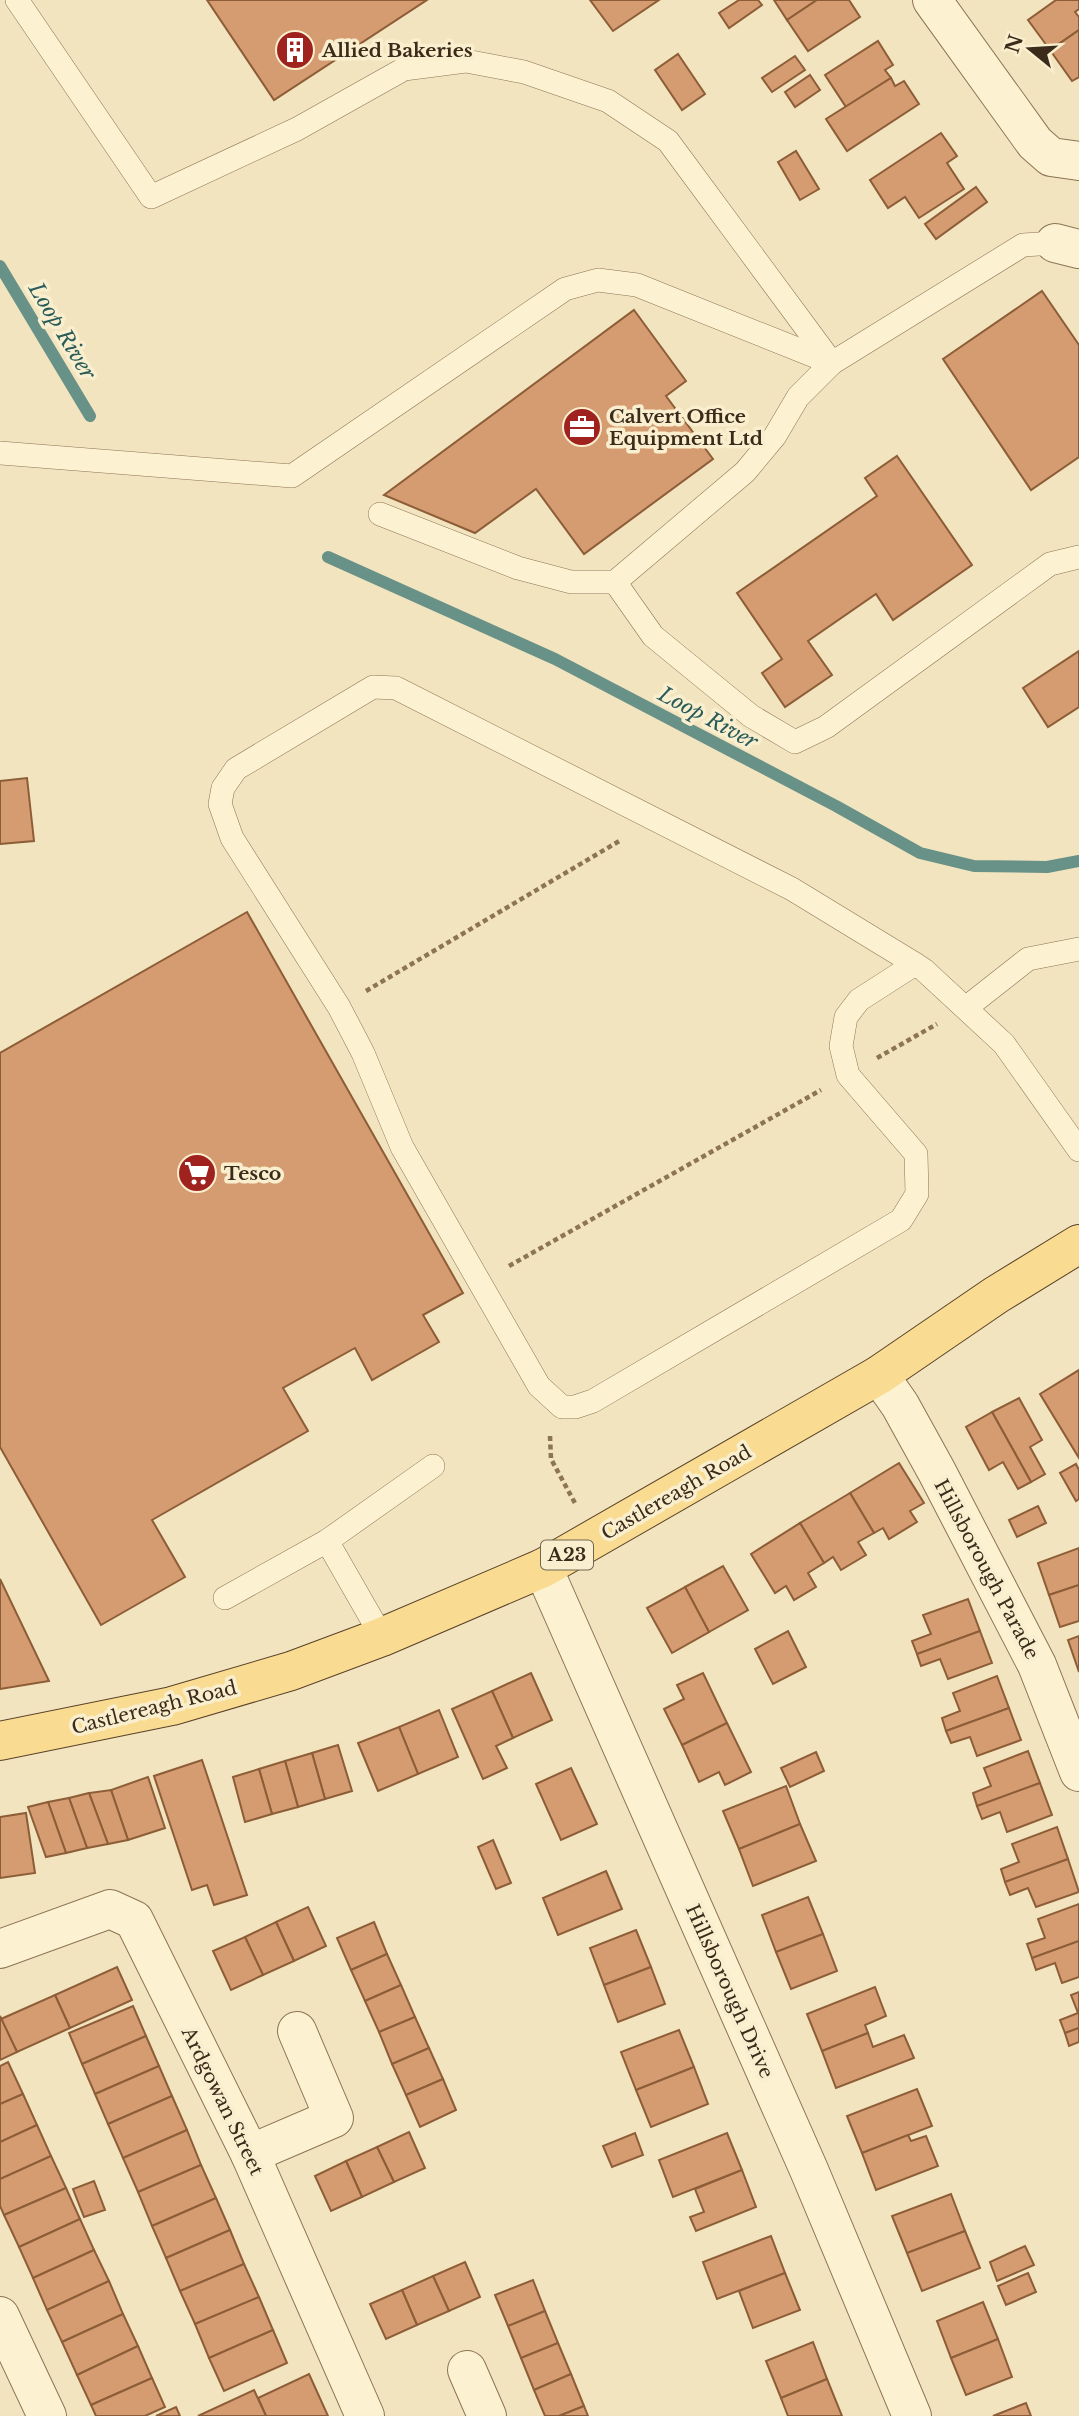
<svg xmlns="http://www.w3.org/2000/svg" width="1079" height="2416" font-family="'Libre Baskerville',serif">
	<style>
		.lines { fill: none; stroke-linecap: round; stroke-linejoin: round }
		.stream { stroke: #689188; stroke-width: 12 }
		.building { fill: #d49c70; stroke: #8d5d38; stroke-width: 2 }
		.service-casing { stroke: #8c7455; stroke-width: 24 }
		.minor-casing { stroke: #8c7455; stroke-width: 40 }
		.primary-casing { stroke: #59412a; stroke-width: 40 }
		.path { stroke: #8c7455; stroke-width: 4.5; stroke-dasharray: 5 3.5; stroke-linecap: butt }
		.service { stroke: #fcf1d1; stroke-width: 23 }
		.minor { stroke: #fcf1d1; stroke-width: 38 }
		.primary { stroke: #f9dc91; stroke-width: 38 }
		.labels { text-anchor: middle; stroke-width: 7; stroke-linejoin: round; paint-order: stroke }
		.shield { fill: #f9eece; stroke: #736651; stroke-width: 2 }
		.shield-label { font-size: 18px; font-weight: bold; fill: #3a2b1b }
		.poi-label { font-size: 19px; font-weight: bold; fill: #3a2b1b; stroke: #f9eece; text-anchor: start }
		.street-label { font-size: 19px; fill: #3a2b1b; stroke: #f9eece }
		.water-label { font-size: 21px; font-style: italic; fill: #295b59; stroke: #f9eece }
	</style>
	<rect width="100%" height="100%" fill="#f2e4be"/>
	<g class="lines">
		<!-- stream -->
		<g class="stream">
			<path d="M0,266L90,416"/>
			<path d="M328,557L555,659L836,806L920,853L974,866L1047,867L1079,861"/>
		</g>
	</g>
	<!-- building -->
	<g class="building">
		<path d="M207,0H427L274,100Z"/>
		<path d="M590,0H659L613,31Z"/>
		<path d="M739,0H758L762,5L729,28L719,13Z"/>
		<path d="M774,0H817L787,20Z"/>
		<path d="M817,0H849L860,17L808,51L787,20Z"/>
		<path d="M1056,0H1079V9L1075,12L1079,17V30L1050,50L1028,20Z"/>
		<path d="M1079,30V77L1072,81L1050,50Z"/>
		<path d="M878,41L893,65L885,70L891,78L846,107L825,75Z"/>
		<path d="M678,54L705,94L682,110L655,70Z"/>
		<path d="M795,56L805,70L772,92L762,78Z"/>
		<path d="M810,75L820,90L795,107L785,92Z"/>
		<path d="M891,78L895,86L904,81L919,104L847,151L826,119Z"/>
		<path d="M941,133L957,156L947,163L964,189L919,218L905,197L888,208L870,180Z"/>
		<path d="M796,151L819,189L800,200L778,162Z"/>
		<path d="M976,187L987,202L936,239L925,224Z"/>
		<path d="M1042,291L1079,345V457L1031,490L943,359Z"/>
		<path d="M634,310L686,381L666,396L713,459L584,554L536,489L475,533L384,495Z"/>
		<path d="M897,456L972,565L893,620L876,594L808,641L832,675L785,707L762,673L782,659L737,593L877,496L865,478Z"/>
		<path d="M1079,651V707L1048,727L1023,688Z"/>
		<path d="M27,778L34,841L0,844V781Z"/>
		<path d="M247,912L463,1293L423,1315L439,1342L372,1380L355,1348L283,1388L308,1431L152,1520L185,1577L101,1625L0,1447V1053Z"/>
		<path d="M1079,1370V1458L1040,1394Z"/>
		<path d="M1019,1398L1042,1440L1030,1447L1045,1474L1031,1482L992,1412Z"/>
		<path d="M992,1412L1031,1482L1018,1489L1003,1462L989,1470L966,1427Z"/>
		<path d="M899,1463L924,1503L910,1511L917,1522L889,1539L883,1528L874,1533L850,1493Z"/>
		<path d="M1076,1464L1079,1470V1499L1076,1501L1060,1473Z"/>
		<path d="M850,1493L874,1533L858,1542L866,1555L841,1570L833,1557L824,1563L800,1523Z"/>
		<path d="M1038,1506L1046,1523L1017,1537L1009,1520Z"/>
		<path d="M800,1523L824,1563L808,1573L816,1587L794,1600L786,1586L775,1593L751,1554Z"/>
		<path d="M1079,1548V1585L1049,1595L1038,1563Z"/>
		<path d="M723,1566L748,1610L709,1632L685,1587Z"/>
		<path d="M0,1579L49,1681L0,1689Z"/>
		<path d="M1079,1585V1621L1060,1627L1049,1595Z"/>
		<path d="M685,1587L709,1632L672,1653L647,1608Z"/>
		<path d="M968,1599L980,1631L917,1654L912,1641L931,1634L923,1615Z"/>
		<path d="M788,1631L806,1667L773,1684L755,1649Z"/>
		<path d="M980,1631L992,1663L948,1679L940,1659L921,1666L917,1654Z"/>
		<path d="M1079,1636V1672L1068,1640Z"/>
		<path d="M531,1673L552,1720L513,1738L492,1691Z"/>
		<path d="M703,1673L727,1723L682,1745L664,1709L684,1699L677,1685Z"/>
		<path d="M997,1676L1009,1708L946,1731L942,1718L960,1711L953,1693Z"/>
		<path d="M492,1691L513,1738L496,1746L507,1768L483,1779L452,1709Z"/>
		<path d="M1009,1708L1021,1740L977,1756L970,1737L951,1743L946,1731Z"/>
		<path d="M439,1710L458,1757L418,1774L399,1727Z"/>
		<path d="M727,1723L751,1772L725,1785L719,1772L699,1782L682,1745Z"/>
		<path d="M399,1727L418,1774L378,1791L358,1743Z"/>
		<path d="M338,1745L352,1791L325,1799L312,1753Z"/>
		<path d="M1028,1751L1040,1783L977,1806L973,1793L991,1786L984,1768Z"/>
		<path d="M816,1752L824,1771L790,1787L781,1768Z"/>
		<path d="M312,1753L325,1799L298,1807L285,1761Z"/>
		<path d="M202,1760L247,1895L214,1905L207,1885L192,1890L154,1776Z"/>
		<path d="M285,1761L298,1807L272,1814L259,1769Z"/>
		<path d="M571,1768L597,1824L561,1840L536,1784Z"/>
		<path d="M259,1769L272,1814L245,1822L233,1777Z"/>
		<path d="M148,1777L165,1828L128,1840L111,1790Z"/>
		<path d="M1040,1783L1052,1815L1007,1832L1000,1812L982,1819L977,1806Z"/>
		<path d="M786,1786L800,1824L739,1849L723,1811Z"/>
		<path d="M111,1790L128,1840L108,1844L89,1793Z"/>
		<path d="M89,1793L108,1844L87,1848L69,1798Z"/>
		<path d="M69,1798L87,1848L66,1853L48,1802Z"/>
		<path d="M48,1802L66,1853L46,1857L28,1807Z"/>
		<path d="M26,1813L35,1873L0,1878V1817Z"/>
		<path d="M800,1824L816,1861L753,1886L739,1849Z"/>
		<path d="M1057,1827L1068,1859L1005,1882L1001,1869L1019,1862L1012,1844Z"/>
		<path d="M493,1840L511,1883L496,1889L478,1847Z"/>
		<path d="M1068,1859L1079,1892L1036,1907L1028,1888L1010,1895L1005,1882Z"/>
		<path d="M606,1871L622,1909L558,1935L543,1898Z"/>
		<path d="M808,1897L823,1934L776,1952L762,1915Z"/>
		<path d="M1079,1904V1941L1032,1958L1027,1944L1045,1938L1038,1919Z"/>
		<path d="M308,1907L326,1946L294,1961L276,1922Z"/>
		<path d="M276,1922L294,1961L263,1975L245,1937Z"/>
		<path d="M374,1922L387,1954L351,1970L337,1938Z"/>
		<path d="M636,1930L651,1967L604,1985L590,1948Z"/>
		<path d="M823,1934L837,1971L791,1989L776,1952Z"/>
		<path d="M245,1937L263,1975L231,1990L213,1951Z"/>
		<path d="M1079,1941V1977L1062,1983L1055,1963L1036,1970L1032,1958Z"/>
		<path d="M387,1954L401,1985L365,2001L351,1970Z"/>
		<path d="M117,1967L132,2000L70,2028L55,1995Z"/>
		<path d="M651,1967L665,2004L618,2022L604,1985Z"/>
		<path d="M401,1985L415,2017L379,2032L365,2001Z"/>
		<path d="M875,1987L886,2016L865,2025L868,2033L822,2051L807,2014Z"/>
		<path d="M1079,1992V2028L1065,2033L1060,2020L1078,2013L1071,1995Z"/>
		<path d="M55,1995L70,2028L17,2052L1,2019Z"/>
		<path d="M133,2006L146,2036L82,2064L69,2033Z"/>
		<path d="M0,2016L17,2052L0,2060Z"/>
		<path d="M415,2017L429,2048L392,2064L379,2032Z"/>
		<path d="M1079,2028V2042L1069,2046L1065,2033Z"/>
		<path d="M679,2030L694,2067L636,2090L621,2052Z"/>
		<path d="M868,2033L873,2047L904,2035L914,2058L836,2088L822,2051Z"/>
		<path d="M146,2036L159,2066L95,2094L82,2064Z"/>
		<path d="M429,2048L443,2079L406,2095L392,2064Z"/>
		<path d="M8,2062L23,2094L0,2104V2066Z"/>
		<path d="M159,2066L172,2096L108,2124L95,2094Z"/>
		<path d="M694,2067L708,2104L651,2127L636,2090Z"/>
		<path d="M443,2079L456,2110L420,2127L406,2095Z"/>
		<path d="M917,2089L932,2126L862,2153L847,2116Z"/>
		<path d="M23,2094L37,2125L0,2142V2104Z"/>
		<path d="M172,2096L187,2130L123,2158L108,2124Z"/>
		<path d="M37,2125L51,2156L0,2179V2142Z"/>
		<path d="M187,2130L201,2165L138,2192L123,2158Z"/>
		<path d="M409,2132L425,2168L394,2182L377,2147Z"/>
		<path d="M635,2133L643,2155L612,2167L603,2146Z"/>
		<path d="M727,2133L742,2170L673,2197L659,2160Z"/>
		<path d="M908,2135L911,2141L926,2136L938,2166L876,2190L862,2153Z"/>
		<path d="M377,2147L394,2182L362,2197L346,2161Z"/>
		<path d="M51,2156L66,2188L4,2215L0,2206V2179Z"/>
		<path d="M346,2161L362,2197L331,2211L315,2176Z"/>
		<path d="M201,2165L216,2198L152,2226L138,2192Z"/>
		<path d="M742,2170L756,2207L696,2231L690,2217L704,2212L695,2189Z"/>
		<path d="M94,2181L105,2210L84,2217L73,2189Z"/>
		<path d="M66,2188L80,2219L19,2247L4,2215Z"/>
		<path d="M951,2194L965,2231L907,2253L892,2216Z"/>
		<path d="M216,2198L230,2230L166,2258L152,2226Z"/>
		<path d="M80,2219L94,2250L33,2278L19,2247Z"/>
		<path d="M230,2230L244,2264L180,2291L166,2258Z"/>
		<path d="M965,2231L980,2268L922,2291L907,2253Z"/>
		<path d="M771,2236L785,2273L717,2299L703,2262Z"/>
		<path d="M1025,2246L1034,2265L997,2281L990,2262Z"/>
		<path d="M94,2250L109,2281L47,2310L33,2278Z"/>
		<path d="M465,2262L480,2297L449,2311L433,2276Z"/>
		<path d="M244,2264L259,2297L195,2324L180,2291Z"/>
		<path d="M785,2273L800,2310L753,2328L739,2291Z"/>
		<path d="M1028,2273L1036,2292L1006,2305L998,2286Z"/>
		<path d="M433,2276L449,2311L417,2325L402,2290Z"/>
		<path d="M533,2280L545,2311L508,2326L495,2295Z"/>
		<path d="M109,2281L123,2314L62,2342L47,2310Z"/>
		<path d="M402,2290L417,2325L386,2339L370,2304Z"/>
		<path d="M259,2297L273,2330L209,2358L195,2324Z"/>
		<path d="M983,2302L998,2339L951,2358L937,2321Z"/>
		<path d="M545,2311L558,2343L521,2358L508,2326Z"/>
		<path d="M123,2314L138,2346L77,2375L62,2342Z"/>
		<path d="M273,2330L287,2363L224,2391L209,2358Z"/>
		<path d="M998,2339L1012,2377L966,2395L951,2358Z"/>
		<path d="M813,2342L827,2379L781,2398L766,2361Z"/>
		<path d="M558,2343L571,2374L534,2390L521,2358Z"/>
		<path d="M138,2346L152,2378L91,2405L77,2375Z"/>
		<path d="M309,2374L328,2416H266L258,2398Z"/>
		<path d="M571,2374L584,2406L559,2416H545L534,2390Z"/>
		<path d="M152,2378L165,2407L145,2416H96L91,2405Z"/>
		<path d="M827,2379L842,2416H788L781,2398Z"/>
		<path d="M254,2390L266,2416H198Z"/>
		<path d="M1026,2403L1031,2416H993Z"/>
		<path d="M584,2406L588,2416H559Z"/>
		<path d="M176,2407L180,2416H156Z"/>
	</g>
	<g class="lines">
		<defs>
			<g id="service">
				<path d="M17,0L151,197L297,129L404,69L466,61L524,72L608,101L668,141L832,363L1023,245L1055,243"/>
				<path d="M0,453L292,476L565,289L598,280L637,285L832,363L798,397L775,436L745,472L615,582H571L518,568L380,514"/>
				<path d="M615,582L653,636L751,716L795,742L826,727L1050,564L1079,557"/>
				<path d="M915,964L859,1000L846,1017L841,1046L848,1075L916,1154L917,1194L901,1220L593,1401L575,1407H562L539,1386L402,1147L363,1053L339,1007L232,838L220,804L223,788L236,769L373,687L396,688L792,889L915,964L924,970L1004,1044L1079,1150"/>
				<path d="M967,1007L1028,959L1079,949"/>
				<path d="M327,1541L382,1637"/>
				<path d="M225,1598L327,1541L433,1466"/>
			</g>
			<g id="minor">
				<path d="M932,0L1035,143L1051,157L1079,161"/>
				<path d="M1055,243L1079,249"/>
				<path d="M879,1375L900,1405L937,1472L1037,1665L1079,1772"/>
				<path d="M543,1568L809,2170L912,2416"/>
				<path d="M0,1949L110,1909L134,1920L250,2154L365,2416"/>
				<path d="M250,2154L334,2118L297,2031"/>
				<path d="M0,2316L47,2416"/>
				<path d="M467,2370L487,2416"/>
			</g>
			<path id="primary" d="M0,1741L172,1706L291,1671L382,1637L543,1568L879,1375L996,1295L1079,1244"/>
		</defs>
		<!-- service casing -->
		<use href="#service" class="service-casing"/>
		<!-- minor casing -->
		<use href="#minor" class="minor-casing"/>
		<!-- primary casing -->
		<use href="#primary" class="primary-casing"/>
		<!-- path -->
		<g class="path">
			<path d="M366,991L621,840"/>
			<path d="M877,1058L937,1024"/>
			<path d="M509,1266L821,1090"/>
			<path d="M550,1436L551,1459L576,1505"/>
		</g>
		<!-- service -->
		<use href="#service" class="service"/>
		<!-- minor -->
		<use href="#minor" class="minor"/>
		<!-- primary -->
		<use href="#primary" class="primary"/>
	</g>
	<!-- icons -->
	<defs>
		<symbol id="building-disc" viewBox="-11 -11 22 22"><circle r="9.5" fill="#a0221f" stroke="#f9eece"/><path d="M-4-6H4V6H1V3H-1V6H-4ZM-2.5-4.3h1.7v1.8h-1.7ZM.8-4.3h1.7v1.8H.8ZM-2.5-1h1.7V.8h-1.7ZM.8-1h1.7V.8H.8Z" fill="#fff"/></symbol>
		<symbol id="office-disc" viewBox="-11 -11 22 22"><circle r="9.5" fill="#a0221f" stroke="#f9eece"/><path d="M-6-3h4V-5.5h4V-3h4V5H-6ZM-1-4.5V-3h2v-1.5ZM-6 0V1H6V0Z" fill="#fff"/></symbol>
		<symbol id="supermarket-disc" viewBox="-11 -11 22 22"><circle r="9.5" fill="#a0221f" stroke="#f9eece"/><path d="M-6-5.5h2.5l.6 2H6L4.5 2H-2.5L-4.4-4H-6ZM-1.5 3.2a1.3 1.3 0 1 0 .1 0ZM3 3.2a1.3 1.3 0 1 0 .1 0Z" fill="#fff"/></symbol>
	</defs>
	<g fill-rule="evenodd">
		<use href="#building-disc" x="273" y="28" width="44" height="44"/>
		<use href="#office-disc" x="560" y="405" width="44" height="44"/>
		<use href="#supermarket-disc" x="175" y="1151" width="44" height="44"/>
	</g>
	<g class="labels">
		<!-- shield labels -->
		<rect class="shield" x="541" y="1540.5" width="52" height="29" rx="5"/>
		<g class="shield-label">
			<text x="567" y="1561">A23</text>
		</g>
		<!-- poi labels -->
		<g class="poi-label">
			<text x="322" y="57">Allied Bakeries</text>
			<text x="609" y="423">Calvert Office<tspan x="609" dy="22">Equipment Ltd</tspan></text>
			<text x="224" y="1180">Tesco</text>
		</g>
		<!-- street labels -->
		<g class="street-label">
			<text transform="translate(676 1492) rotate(-30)" y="7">Castlereagh Road</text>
			<text transform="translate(987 1569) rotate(62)" y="7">Hillsborough Parade</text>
			<text transform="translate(154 1707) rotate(-14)" y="7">Castlereagh Road</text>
			<text transform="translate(730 1991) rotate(66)" y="7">Hillsborough Drive</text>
			<text transform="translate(223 2101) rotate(64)" y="7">Ardgowan Street</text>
		</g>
		<!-- water labels -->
		<g class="water-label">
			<text transform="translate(62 331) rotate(59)" y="7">Loop River</text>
			<text transform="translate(708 718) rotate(28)" y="7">Loop River</text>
		</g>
	</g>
	<!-- north arrow -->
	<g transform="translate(1030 49) rotate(288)" stroke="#f9eece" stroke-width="5" paint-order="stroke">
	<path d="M0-5L12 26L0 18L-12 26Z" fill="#3a2b1b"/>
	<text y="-10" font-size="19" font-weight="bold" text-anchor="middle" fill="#3a2b1b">N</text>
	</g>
</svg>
